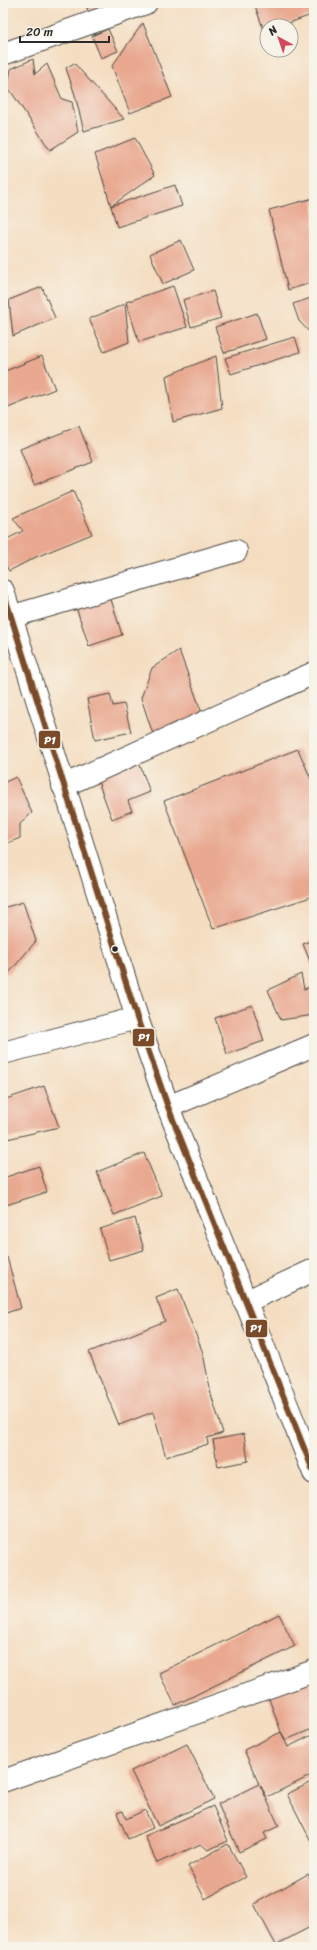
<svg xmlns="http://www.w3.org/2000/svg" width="317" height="1950" font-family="Sriracha,sans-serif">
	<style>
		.building { fill: #e9a890 }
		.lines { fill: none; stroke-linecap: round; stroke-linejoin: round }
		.street-casing { stroke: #494641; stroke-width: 24 }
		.primary-casing { stroke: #494641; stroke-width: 24 }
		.street { stroke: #fff; stroke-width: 22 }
		.primary { stroke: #fff; stroke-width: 22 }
		.bus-1-casing { stroke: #f7f3e8; stroke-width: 9 }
		.bus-1 { stroke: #7a4b2a; stroke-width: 6 }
		.bus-dot { fill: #2b2b2b; stroke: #f7f3e8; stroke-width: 1.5 }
		.line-badge { stroke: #f7f3e8; stroke-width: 1.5 }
		.badge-label { font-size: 11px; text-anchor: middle; font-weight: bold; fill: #fff }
	</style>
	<rect width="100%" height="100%" fill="#f7f3e8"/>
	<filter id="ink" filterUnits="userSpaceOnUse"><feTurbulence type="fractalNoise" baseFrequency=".025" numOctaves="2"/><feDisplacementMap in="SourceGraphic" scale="8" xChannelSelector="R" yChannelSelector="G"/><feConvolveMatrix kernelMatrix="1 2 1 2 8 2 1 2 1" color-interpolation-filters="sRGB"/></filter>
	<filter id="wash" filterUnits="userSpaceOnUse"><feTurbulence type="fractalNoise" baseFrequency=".012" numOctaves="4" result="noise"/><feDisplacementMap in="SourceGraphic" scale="16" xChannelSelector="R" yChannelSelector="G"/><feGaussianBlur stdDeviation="0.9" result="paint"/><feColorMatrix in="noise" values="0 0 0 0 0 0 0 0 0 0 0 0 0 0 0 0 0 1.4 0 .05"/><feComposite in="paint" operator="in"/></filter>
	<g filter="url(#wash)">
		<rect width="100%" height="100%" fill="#f4ddc0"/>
		<g id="blocks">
			<!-- building -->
			<g class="building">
				<path d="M86,3H116L88,12Z"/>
				<path d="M254,3H311L314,14L289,23L290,26H267V39Z"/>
				<path d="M143,23L172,97L130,113L112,66Z"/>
				<path d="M108,29L118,51L101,58L92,36Z"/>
				<path d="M291,29L294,37L291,38Z"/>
				<path d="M33,59L35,74L47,64L62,99L72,102L78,132L50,150L8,87L11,69Z"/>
				<path d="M74,63L124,119L84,131L75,95L66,68Z"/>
				<path d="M135,138L155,175L111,206L95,154Z"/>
				<path d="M175,185L182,206L117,227L111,206Z"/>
				<path d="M314,198V282L288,290L269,210Z"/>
				<path d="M181,240L194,270L163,284L150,254Z"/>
				<path d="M173,286L187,327L139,342L126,302Z"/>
				<path d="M42,287L55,318L13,336L9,300Z"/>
				<path d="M213,291L221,318L191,327L183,300Z"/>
				<path d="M314,297V337L299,321L293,304Z"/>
				<path d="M125,304L129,342L104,352L89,319Z"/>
				<path d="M257,313L266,339L224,353L215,327Z"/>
				<path d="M295,337L300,352L231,374L225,358Z"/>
				<path d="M42,356L55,389L3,410V372Z"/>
				<path d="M216,356L222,408L173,422L166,376Z"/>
				<path d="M79,426L93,462L34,485L20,449Z"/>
				<path d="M73,491L92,534L36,557L9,571L3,560V541L23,531L13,518Z"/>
				<path d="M109,593L122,635L89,646L75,604Z"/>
				<path d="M179,650L203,716L153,734L141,698L152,668Z"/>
				<path d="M110,694L113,706L124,704L131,732L95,740L87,699Z"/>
				<path d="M298,749L314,786V896L213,929L164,801Z"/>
				<path d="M138,760L150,792L128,801L132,811L112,819L96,776Z"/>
				<path d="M16,777L32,813L20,824V838L3,845V783Z"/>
				<path d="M23,902L36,941L9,973L3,975V908Z"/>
				<path d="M314,939V971L303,944Z"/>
				<path d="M301,974L304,989L312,987L314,991V1015L281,1020L268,990Z"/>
				<path d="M252,1005L264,1041L227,1054L215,1018Z"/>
				<path d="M44,1086L59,1127L3,1140V1100Z"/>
				<path d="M144,1153L162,1196L114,1215L97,1172Z"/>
				<path d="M39,1166L47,1192L3,1206V1178Z"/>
				<path d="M135,1218L144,1250L109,1260L100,1229Z"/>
				<path d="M7,1257L21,1308L3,1314V1259Z"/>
				<path d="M178,1289L203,1353L211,1394L223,1433L207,1438L208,1444L166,1457L153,1412L119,1425L89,1352L165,1321L156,1298Z"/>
				<path d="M244,1434L248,1461L218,1467L213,1440Z"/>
				<path d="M279,1614L295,1646L175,1705L159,1673Z"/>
				<path d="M308,1679L314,1694V1728L286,1740L281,1732L288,1747L314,1734V1774L267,1797L260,1785L279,1826L264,1833L267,1839L239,1852L218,1804L259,1784L244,1750L281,1732L268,1696Z"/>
				<path d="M187,1744L214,1799L158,1826L131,1771Z"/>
				<path d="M314,1781V1847L287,1794Z"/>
				<path d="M213,1806L228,1841L208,1850L201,1844L157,1863L145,1836Z"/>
				<path d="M145,1810L153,1828L128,1839L117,1813L123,1811L126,1819Z"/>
				<path d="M228,1844L246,1877L205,1899L188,1866Z"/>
				<path d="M308,1874L314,1886V1925L276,1945L254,1904Z"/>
			</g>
		</g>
	</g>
	<g filter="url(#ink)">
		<use href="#blocks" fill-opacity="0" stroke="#494641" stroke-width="1"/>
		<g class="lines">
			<defs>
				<g id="street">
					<path d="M3,54L146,3"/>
					<path d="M3,619L236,551"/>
					<path d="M63,786L314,673"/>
					<path d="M3,1053L137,1018"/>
					<path d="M168,1107L314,1045"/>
					<path d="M245,1302L314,1270"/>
					<path d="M3,1781L314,1671"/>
				</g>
				<path id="primary" d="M3,591L137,1018L168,1107L314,1473"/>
			</defs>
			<!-- street casing -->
			<use href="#street" class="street-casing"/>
			<!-- primary casing -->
			<use href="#primary" class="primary-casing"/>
			<!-- street -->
			<use href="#street" class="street"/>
			<!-- primary -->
			<use href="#primary" class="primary"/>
			<defs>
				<path id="bus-1" d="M3,591L137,1018L168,1107L314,1473"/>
			</defs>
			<!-- bus-1 casing -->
			<use href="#bus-1" class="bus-1-casing"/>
			<!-- bus-1 -->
			<use href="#bus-1" class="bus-1"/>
		</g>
	</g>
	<!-- markers -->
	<circle class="bus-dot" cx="115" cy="949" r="3.5"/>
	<g class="line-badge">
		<rect x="38" y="730" width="23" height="19" rx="4" fill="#7a4b2a"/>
		<rect x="132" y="1028" width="23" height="19" rx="4" fill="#7a4b2a"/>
		<rect x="245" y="1319" width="23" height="19" rx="4" fill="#7a4b2a"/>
	</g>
	<g class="badge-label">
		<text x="50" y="744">P1</text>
		<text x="144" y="1041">P1</text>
		<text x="256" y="1332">P1</text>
	</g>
	<!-- margin -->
	<rect width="317" height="1950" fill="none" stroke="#f7f3e8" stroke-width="16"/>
	<!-- north arrow -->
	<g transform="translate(279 38) rotate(320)"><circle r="19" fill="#f7f3e8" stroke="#a5a39c"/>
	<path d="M0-3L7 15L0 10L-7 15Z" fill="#d1495b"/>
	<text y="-6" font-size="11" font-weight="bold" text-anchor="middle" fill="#2b2b2b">N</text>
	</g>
	<!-- scale -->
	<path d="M20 36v6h89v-6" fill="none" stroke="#2b2b2b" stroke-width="2"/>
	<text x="26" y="36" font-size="12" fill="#2b2b2b" stroke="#f7f3e8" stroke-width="3" paint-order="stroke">20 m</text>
</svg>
